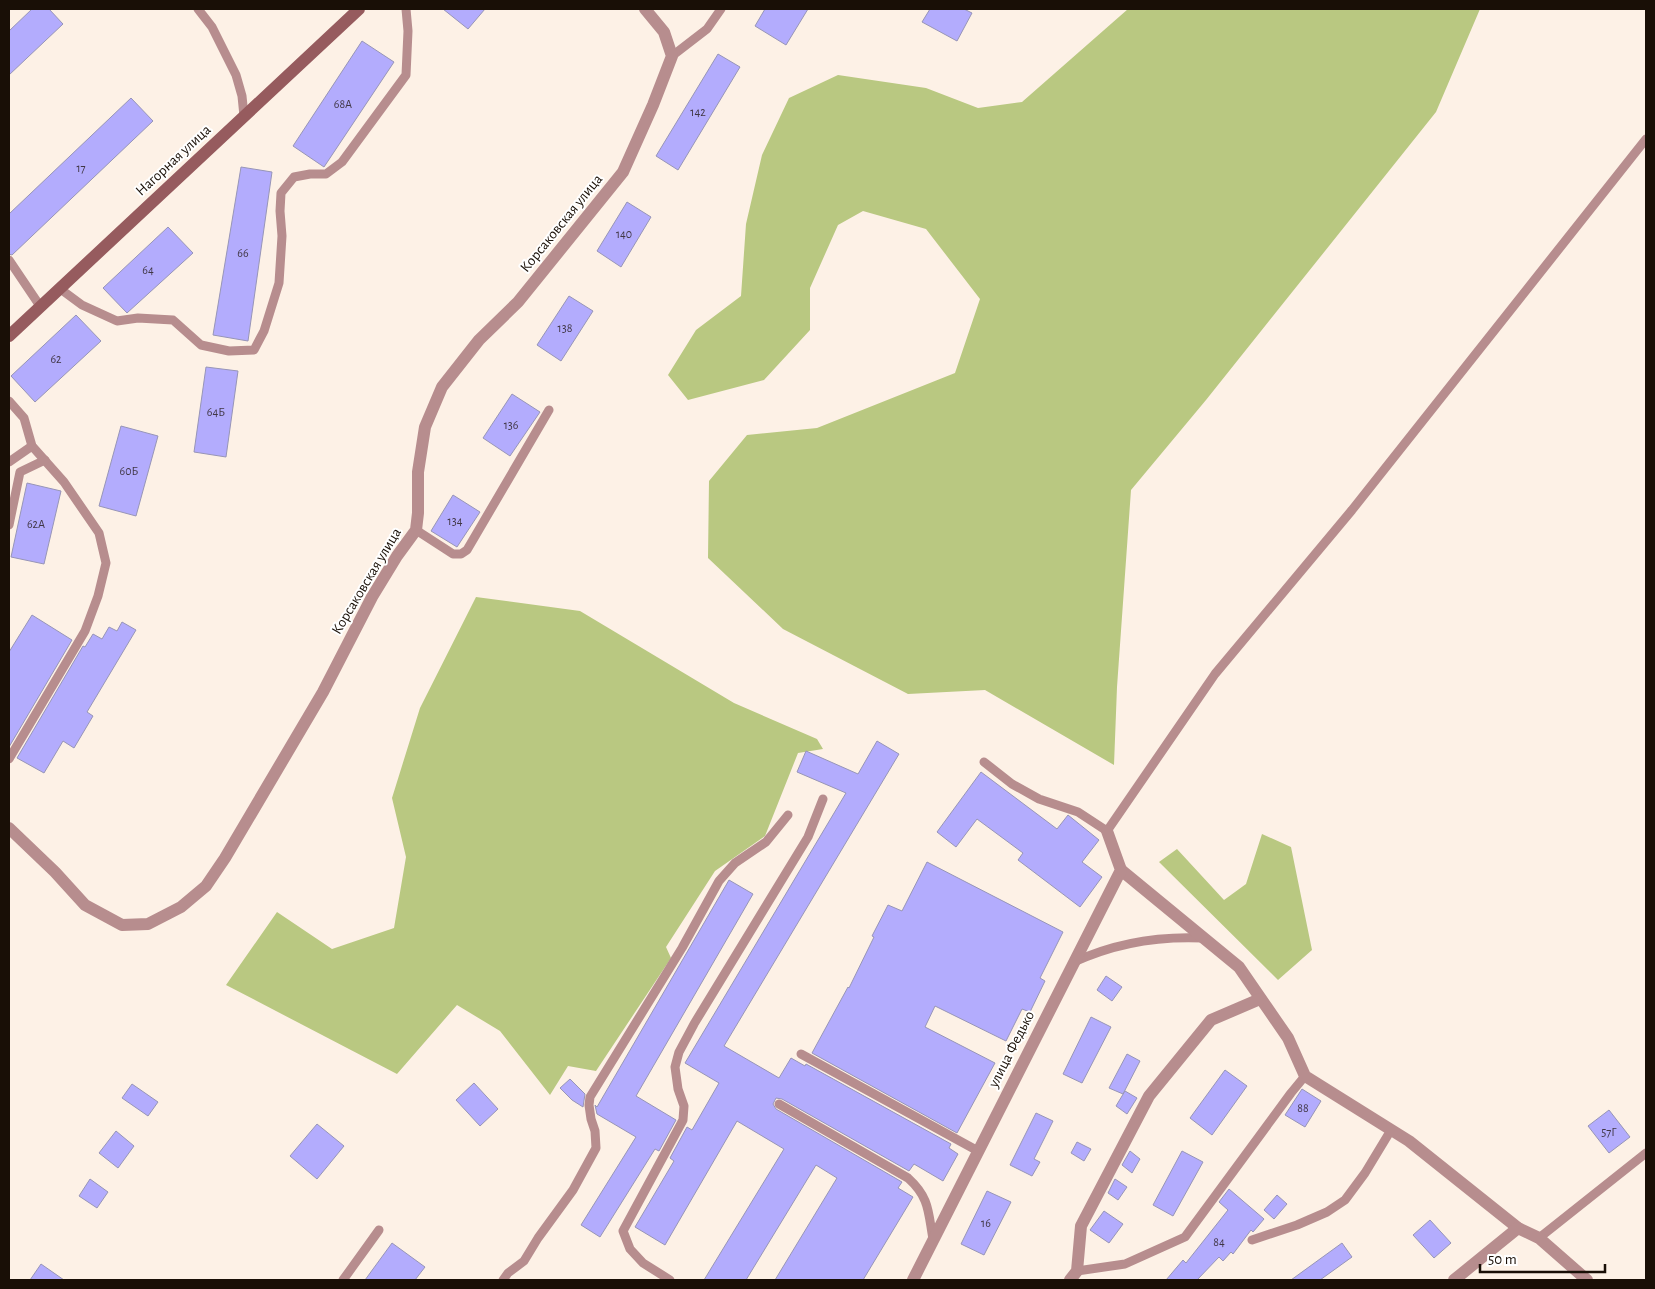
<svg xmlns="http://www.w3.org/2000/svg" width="1655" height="1289" font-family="'Alegreya Sans',sans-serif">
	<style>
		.green { fill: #b9c881 }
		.building { fill: #b3acfd; stroke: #9795b7 }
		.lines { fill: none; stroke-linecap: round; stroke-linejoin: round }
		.lane { stroke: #b78d8e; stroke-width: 9 }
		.street { stroke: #b78d8e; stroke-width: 12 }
		.secondary { stroke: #965b5e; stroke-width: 12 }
		.labels { text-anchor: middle; stroke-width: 4; stroke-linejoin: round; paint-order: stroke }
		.number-label { font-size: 12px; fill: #403644 }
		.street-label { font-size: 15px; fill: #190f06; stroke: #fff }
	</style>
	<rect width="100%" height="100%" fill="#fdf1e6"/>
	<!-- green -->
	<g class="green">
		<path d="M1128,9H1480L1436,112L1206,400L1131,490L1117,687L1114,765L985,690L908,694L783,629L708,558L709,481L747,435L817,428L955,373L980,299L926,229L863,211L838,225L810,288V330L764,380L688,400L668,375L696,330L741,296L746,224L762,155L789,98L838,75L926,88L978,108L1022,102Z"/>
		<path d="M476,597L580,611L734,703L817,739L823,749L798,753L765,836L715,871L666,947L671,958L596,1071L568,1066L550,1095L500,1031L457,1005L397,1074L226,985L277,912L332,949L394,928L406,857L392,798L420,708Z"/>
		<path d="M1262,834L1291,847L1312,950L1278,980L1159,862L1177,849L1224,900L1246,884Z"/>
	</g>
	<!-- building -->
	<g class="building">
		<path d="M32,9H49L63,24L9,75V31Z"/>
		<path d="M443,9H485L468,29Z"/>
		<path d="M765,9H808L786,45L755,26Z"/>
		<path d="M930,9H964L972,13L957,41L922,22Z"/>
		<path d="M362,41L394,62L324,167L293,146Z"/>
		<path d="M718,54L740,67L678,170L656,156Z"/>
		<path d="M131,98L153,121L12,255L9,254V214Z"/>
		<path d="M241,167L272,172L248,341L213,335Z"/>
		<path d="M627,202L651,217L621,267L597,251Z"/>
		<path d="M168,227L193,253L127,313L103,288Z"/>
		<path d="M569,296L593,311L561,361L537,345Z"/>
		<path d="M76,315L101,341L35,402L11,376Z"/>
		<path d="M206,367L238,371L226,457L194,452Z"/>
		<path d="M512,394L540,412L510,456L483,438Z"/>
		<path d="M121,426L158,436L136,516L99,506Z"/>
		<path d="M27,483L61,491L44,564L11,557Z"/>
		<path d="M453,495L480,512L457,547L431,531Z"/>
		<path d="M32,615L72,640L9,747V652Z"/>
		<path d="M122,622L136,630L87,712L93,716L74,748L63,741L44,773L17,758L83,646L85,647L93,634L102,639L109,627L117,631Z"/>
		<path d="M877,741L899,754L724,1046L779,1078L791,1058L805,1066L806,1064L951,1144L949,1148L958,1154L943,1181L914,1164L909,1171L782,1099L776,1098L773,1104L776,1109L902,1182L898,1188L913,1197L863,1280H775L837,1178L816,1165L746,1280H704L784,1149L737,1121L665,1245L635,1227L674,1161L670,1158L687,1127L692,1130L719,1083L685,1063L846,793L797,772L806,751L858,774Z"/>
		<path d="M981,772L1057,829L1068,815L1099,840L1082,862L1102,877L1080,907L1018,860L1023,853L977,819L956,847L937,832Z"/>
		<path d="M927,862L1063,932L1040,978L1045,981L1030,1012L1022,1009L1006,1041L935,1006L925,1027L995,1063L957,1133L812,1053L848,987L849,988L874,937L872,936L888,905L902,911Z"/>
		<path d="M729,880L753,894L636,1096L676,1120L659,1151L655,1149L600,1237L581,1225L636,1137L597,1114L595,1105L597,1107Z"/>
		<path d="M1106,976L1122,987L1112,1001L1097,990Z"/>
		<path d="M1091,1017L1111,1027L1082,1083L1063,1074Z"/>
		<path d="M1127,1054L1140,1061L1123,1094L1109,1088Z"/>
		<path d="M1225,1070L1247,1086L1212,1135L1190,1118Z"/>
		<path d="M570,1079L585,1094L583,1107L572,1100L560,1088Z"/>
		<path d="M474,1083L498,1109L480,1126L456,1100Z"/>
		<path d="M132,1084L158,1102L148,1116L122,1098Z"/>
		<path d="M1302,1089L1321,1101L1305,1127L1285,1115Z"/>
		<path d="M1125,1091L1137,1098L1127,1114L1116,1106Z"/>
		<path d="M1609,1110L1630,1137L1609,1153L1588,1126Z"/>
		<path d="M1036,1113L1053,1121L1034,1159L1040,1162L1032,1176L1010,1165Z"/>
		<path d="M317,1124L344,1146L317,1179L290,1156Z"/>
		<path d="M116,1131L134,1146L118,1168L99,1153Z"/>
		<path d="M1077,1142L1091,1149L1084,1161L1071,1153Z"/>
		<path d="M1130,1151L1140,1159L1132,1173L1122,1165Z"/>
		<path d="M1182,1151L1203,1162L1173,1216L1153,1205Z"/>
		<path d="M90,1179L108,1192L97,1208L79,1196Z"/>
		<path d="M1115,1179L1127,1187L1118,1200L1108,1193Z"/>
		<path d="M1229,1189L1264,1219L1253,1232L1251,1230L1233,1254L1231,1252L1223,1261L1219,1257L1197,1280H1166L1183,1260L1186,1263L1228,1210L1219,1202Z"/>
		<path d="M987,1191L1011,1202L984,1255L961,1244Z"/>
		<path d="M1277,1195L1287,1204L1274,1219L1264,1210Z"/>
		<path d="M1104,1211L1123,1224L1109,1243L1090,1230Z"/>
		<path d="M1430,1220L1451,1243L1434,1258L1413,1235Z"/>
		<path d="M392,1243L425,1267L415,1280H365Z"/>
		<path d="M1342,1243L1352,1257L1320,1280H1291Z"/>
		<path d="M41,1264L64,1280H30Z"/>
	</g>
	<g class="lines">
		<!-- lane -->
		<g class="lane">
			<path d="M198,9L212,27L236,75L242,96L244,116"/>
			<path d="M672,56L707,29L721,9"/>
			<path d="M9,260L40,306"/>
			<path d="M59,288L82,305L117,321L138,318L173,320L201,345L229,351L254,350L264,331L279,283L282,236L280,211L281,193L294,177L310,174H326L342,162L406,75L408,31L406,9"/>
			<path d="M9,401L24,418L32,446L64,482L99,533L106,563L98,596L85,631L9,759"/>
			<path d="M9,462L32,446"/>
			<path d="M9,525L20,472L45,460"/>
			<path d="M416,530L453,554H461L467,550L549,410"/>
			<path d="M984,762L1012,784L1039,799L1078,812L1107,831L1215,674L1352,510L1646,139"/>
			<path d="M1074,962C1115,943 1159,936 1203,938"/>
			<path d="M801,1054L978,1151"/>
			<path d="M779,1104L908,1178C930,1198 928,1212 933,1239"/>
			<path d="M1539,1238L1646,1153"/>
			<path d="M1252,1240L1297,1225L1327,1212L1345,1200L1365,1173L1391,1130"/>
			<path d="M1077,1271L1125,1264L1185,1237L1291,1093L1305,1076"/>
			<path d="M343,1280L379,1230"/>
			<path d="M503,1280L508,1273L524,1261L538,1238L573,1190L596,1148L595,1131L591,1119L589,1105L590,1097L682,948L719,881L735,863L766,842L788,815"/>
			<path d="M670,1280L643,1263L630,1249L623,1231L683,1120L684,1106L678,1089L675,1067L679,1052L694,1024L808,837L823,799"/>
		</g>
		<!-- street -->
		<g class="street">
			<path d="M9,828L55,872L85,905L122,925L148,924L181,907L206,886L225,858L323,692L372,597L397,556L416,530L418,513V472L425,427L442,387L479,340L518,302L623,172L653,105L672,56L664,32L645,9"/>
			<path d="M1121,870L1239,967L1288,1038L1305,1076L1409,1141L1518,1228L1539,1238L1587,1280"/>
			<path d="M913,1280L1121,870L1107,831"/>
			<path d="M1070,1280L1077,1271L1081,1226L1149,1096L1211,1020L1260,999"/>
			<path d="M1454,1280L1518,1228"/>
		</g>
		<!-- secondary -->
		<path class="secondary" d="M9,336L359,9"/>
	</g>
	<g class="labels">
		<!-- number labels -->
		<g class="number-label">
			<text x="343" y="108">68А</text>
			<text x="698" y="116">142</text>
			<text x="81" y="172">17</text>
			<text x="624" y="238">140</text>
			<text x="243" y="257">66</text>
			<text x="148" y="274">64</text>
			<text x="565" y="332">138</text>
			<text x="56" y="363">62</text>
			<text x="216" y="416">64Б</text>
			<text x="511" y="429">136</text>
			<text x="129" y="475">60Б</text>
			<text x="455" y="525">134</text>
			<text x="36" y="528">62А</text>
			<text x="1303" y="1112">88</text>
			<text x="1609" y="1136">57Г</text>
			<text x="986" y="1227">16</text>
			<text x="1219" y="1246">84</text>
		</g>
		<!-- street labels -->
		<g class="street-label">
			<text transform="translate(173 160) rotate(-43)" y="5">Нагорная улица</text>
			<text transform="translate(561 223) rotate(-51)" y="5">Корсаковская улица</text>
			<text transform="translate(366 581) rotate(-59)" y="5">Корсаковская улица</text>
			<text transform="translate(1011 1049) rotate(-63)" y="5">улица Федько</text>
		</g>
	</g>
	<!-- border -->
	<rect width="1655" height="1289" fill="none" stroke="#190f06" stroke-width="20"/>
	<!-- scale -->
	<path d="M1480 1264v8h125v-8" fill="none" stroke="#190f06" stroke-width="2.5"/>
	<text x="1488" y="1264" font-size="15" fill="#190f06" stroke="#ffffff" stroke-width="4" paint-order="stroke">50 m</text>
</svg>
